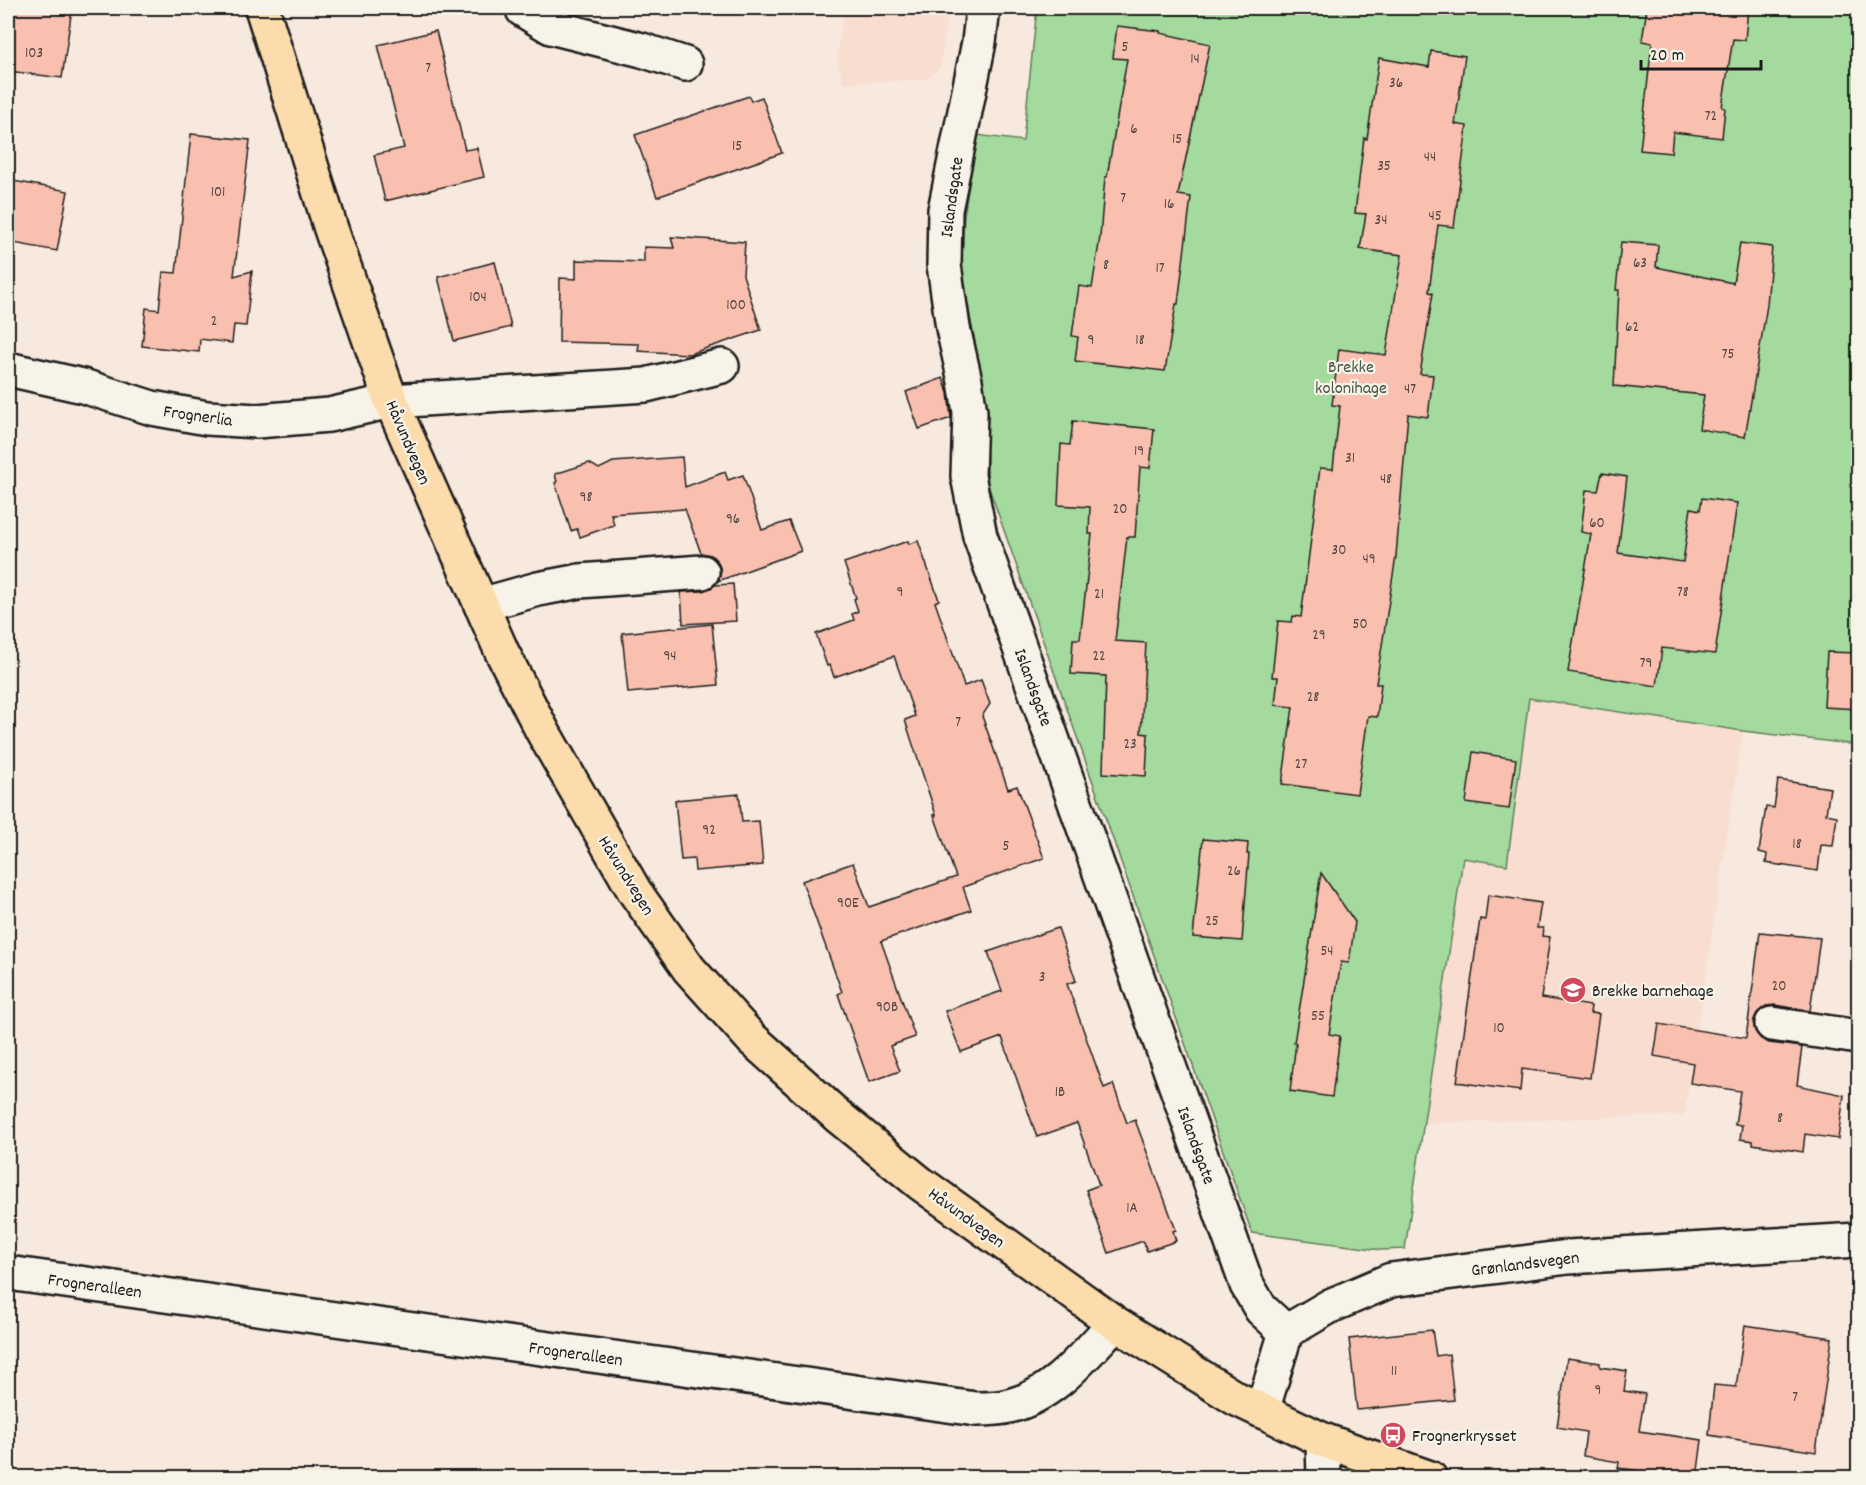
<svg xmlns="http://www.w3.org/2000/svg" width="1866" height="1485" font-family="Dekko,sans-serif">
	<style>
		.built { fill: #f8ddd0 }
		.green { fill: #a4da9d; stroke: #607b5c; stroke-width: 1.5 }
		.building { fill: #f9c0b0; stroke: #1c1c1c; stroke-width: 1.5 }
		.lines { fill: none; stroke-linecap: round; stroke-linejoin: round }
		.minor-casing { stroke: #1c1c1c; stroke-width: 38 }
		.major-casing { stroke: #1c1c1c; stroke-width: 38 }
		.minor { stroke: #f7f3e8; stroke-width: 33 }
		.major { stroke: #fcdcac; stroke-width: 33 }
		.labels { text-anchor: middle; stroke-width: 4.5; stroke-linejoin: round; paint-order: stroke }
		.number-label { font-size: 15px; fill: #534541 }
		.street-label { font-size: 18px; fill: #1c1c1c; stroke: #f7f3e8 }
		.park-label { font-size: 18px; fill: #455543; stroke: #f7f3e8 }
		.poi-label { font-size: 18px; fill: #1c1c1c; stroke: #f7f3e8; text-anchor: start }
	</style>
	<rect width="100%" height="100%" fill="#f7e9dd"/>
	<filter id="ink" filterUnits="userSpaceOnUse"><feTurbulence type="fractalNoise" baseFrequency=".0167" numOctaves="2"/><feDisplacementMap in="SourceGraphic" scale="12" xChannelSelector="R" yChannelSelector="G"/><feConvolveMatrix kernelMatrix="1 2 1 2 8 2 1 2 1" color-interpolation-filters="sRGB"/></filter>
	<g filter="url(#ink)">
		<!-- built -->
		<g class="built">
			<path d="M844,8H948L940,67L928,79L843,83L837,56Z"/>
			<path d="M1529,697L1743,731L1684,1115L1424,1123L1463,858L1507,864Z"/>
		</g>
		<!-- green -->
		<path class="green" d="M1037,8H1858V745L1743,731L1529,698L1507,865L1463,858L1405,1249L1381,1250L1252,1233L988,485L983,383L961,270L964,216L977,135L1023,141Z"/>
		<!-- building -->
		<g class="building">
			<path d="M15,8H72L62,78L8,71V35H11Z"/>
			<path d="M1647,8H1748L1745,40L1733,39L1722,107L1725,108L1722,138L1673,132L1671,153L1640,150L1652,43L1642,41Z"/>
			<path d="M1117,26L1160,31V33L1210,44L1178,195L1191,197L1178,304H1176L1165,371L1075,361L1078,337L1072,336L1079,286L1092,288L1100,237L1105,177H1107L1127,59L1113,58Z"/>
			<path d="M436,31L465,150L477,148L484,177L385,201L374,155L404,148L378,45Z"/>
			<path d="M1431,51L1465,56L1455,124L1467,126L1454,227L1438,225L1429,292L1433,293L1420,374L1433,375L1428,417L1408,414L1396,556L1376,684H1381L1377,717L1368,716L1357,794L1282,784L1293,707L1275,705L1278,677H1272L1278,621L1292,622L1293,616L1301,617L1320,468L1333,469L1340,406L1332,405L1339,349L1386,355L1402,255L1360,249L1366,214L1355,213L1364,138L1367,139L1379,58L1429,67Z"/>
			<path d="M749,96L751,101L762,97L782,153L657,197L635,135Z"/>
			<path d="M191,134L250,140L234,276L252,271L246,326L234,325L232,343L200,339L199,352L142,346L146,308L159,310L163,272L176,273Z"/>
			<path d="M8,180L68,191L57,251L8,242Z"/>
			<path d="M671,237L745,242L743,275L761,330L689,354L638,351L639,344L559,342L560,278L576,279V260L644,262V247L674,248Z"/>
			<path d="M1621,242L1658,245L1656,267L1733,283L1740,243L1772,247L1767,305L1745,437L1699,429L1704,395L1614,386L1619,290H1616Z"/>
			<path d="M495,262L511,327L454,341L438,277Z"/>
			<path d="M943,378L948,393L951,418L919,429L906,392Z"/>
			<path d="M1073,421L1154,429L1150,468L1140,467L1135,537H1127L1115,641L1146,643L1141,733L1148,734L1146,776L1103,773L1106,676L1071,674L1073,639H1080L1092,534H1089L1090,507L1058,505L1061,444L1070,445Z"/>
			<path d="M682,457L685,487L725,472L728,480L743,475L762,530L789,521L801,551L718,581L721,571L718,562L711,555L701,553L685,509L611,514L614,525L580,537L577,529L571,531L555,483L557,482L555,474L589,463L599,469L613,462Z"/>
			<path d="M1602,473L1627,477L1618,553L1683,562L1691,508L1700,510L1702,498L1737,503L1715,654L1662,648L1657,686L1568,672L1591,534L1581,532L1586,490L1598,491Z"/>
			<path d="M908,541L909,544L918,541L939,600L935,602L964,686L981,680L990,704L982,716L1008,789L1017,786L1044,858L963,887L971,910L881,941L915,1037L890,1046L900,1071L869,1082L838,994L842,992L802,881L853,863L869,907L956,877L934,815H936L905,720L915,716L894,656L834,677L830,665L827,666L816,634L854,620L852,614L858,611L854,599L856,598L844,563Z"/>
			<path d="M733,584L736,621L683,624L681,592L703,591L714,585Z"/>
			<path d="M712,624L718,685L628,693L622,633Z"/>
			<path d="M1827,652L1858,653V709L1824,707Z"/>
			<path d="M1473,752L1516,759L1509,809L1466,803Z"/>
			<path d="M1778,780L1830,788L1826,814L1837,816L1833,846L1821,845L1818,871L1766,863L1767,854L1759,852L1766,807L1774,808Z"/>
			<path d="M739,794L742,822L759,821L763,865L695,871L694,859L681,860L675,800Z"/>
			<path d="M1203,839L1248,843L1247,854H1249L1242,941L1193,937Z"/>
			<path d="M1321,873L1355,922L1349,963L1341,962L1329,1034L1340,1036L1332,1097L1290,1091L1296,1043H1294Z"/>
			<path d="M1488,895L1541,903L1537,928H1543L1542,936L1550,937L1541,998L1591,1006L1590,1013L1599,1014L1590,1078L1522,1069L1520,1091L1457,1082L1480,919L1485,920Z"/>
			<path d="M1058,928L1076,981L1067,984L1104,1088L1113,1084L1127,1123L1135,1120L1176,1230L1173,1231L1176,1241L1147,1251L1143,1241L1109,1253L1086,1190L1099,1185L1077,1123L1037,1137L1002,1037L961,1052L945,1011L1002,991L988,952Z"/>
			<path d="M1760,932L1820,938L1810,1011L1775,1005L1766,1006L1757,1013L1753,1022L1755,1031L1761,1039L1769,1043L1802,1047L1797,1085L1844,1095L1838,1139L1805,1134L1803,1152L1753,1144V1141L1740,1139L1742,1125H1735L1740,1091L1690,1083L1693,1063L1654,1056L1659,1024L1746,1038Z"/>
			<path d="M1745,1325L1832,1338L1816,1452L1709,1435L1714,1385L1736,1387Z"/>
			<path d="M1432,1330L1436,1356L1449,1354L1454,1400L1357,1410L1349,1339Z"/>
			<path d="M1567,1358L1600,1363V1367L1627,1371L1624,1391L1645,1394L1639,1431L1702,1440L1697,1478L1618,1468L1619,1462L1583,1456L1586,1432L1557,1427Z"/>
		</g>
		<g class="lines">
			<defs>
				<g id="minor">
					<path d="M983,8L979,42L945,210L944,265L953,328L965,381L970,412L968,476L980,536L1247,1285L1261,1309L1286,1332"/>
					<path d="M523,10L551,27L642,50L685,64"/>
					<path d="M8,369L83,386L152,408L207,418L257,421L329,415L391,401L646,385L722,366"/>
					<path d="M481,605L538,589L580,581L702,572"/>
					<path d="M1772,1024L1858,1037"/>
					<path d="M8,1273L976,1409C987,1409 999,1409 1009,1406C1055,1395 1084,1355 1115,1323"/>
					<path d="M1262,1411L1286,1332L1330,1306L1391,1280L1568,1257L1858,1240"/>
					<path d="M1323,1440L1324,1478"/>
				</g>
				<path id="major" d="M262,8L331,229L391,401L502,652L543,732L635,892L689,969L752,1039L840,1118L920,1183L1115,1323L1235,1398L1323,1440L1430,1478"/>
			</defs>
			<!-- minor casing -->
			<use href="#minor" class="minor-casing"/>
			<!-- major casing -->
			<use href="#major" class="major-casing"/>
			<!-- minor -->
			<use href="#minor" class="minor"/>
			<!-- major -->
			<use href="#major" class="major"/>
		</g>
	</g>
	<!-- icons -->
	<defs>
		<symbol id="school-disc" viewBox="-11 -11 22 22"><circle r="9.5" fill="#d1495b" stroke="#f7f3e8"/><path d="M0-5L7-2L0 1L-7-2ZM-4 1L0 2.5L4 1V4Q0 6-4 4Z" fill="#fff"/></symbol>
		<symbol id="bus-disc" viewBox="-11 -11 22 22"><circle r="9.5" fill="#d1495b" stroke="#f7f3e8"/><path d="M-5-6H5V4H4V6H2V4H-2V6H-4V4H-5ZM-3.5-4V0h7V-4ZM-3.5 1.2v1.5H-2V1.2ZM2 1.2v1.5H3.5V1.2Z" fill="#fff"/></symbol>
	</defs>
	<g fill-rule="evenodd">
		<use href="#school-disc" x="1558" y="975" width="30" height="30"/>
		<use href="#bus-disc" x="1378" y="1420" width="30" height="30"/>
	</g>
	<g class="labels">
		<!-- number labels -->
		<g class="number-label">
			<text x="1125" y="51">5</text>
			<text x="34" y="57">103</text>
			<text x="1195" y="63">14</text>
			<text x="428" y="72">7</text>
			<text x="1396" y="87">36</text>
			<text x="1711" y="120">72</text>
			<text x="1134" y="133">6</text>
			<text x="1177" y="143">15</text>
			<text x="737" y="150">15</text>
			<text x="1430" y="161">44</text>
			<text x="1384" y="170">35</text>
			<text x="218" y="196">101</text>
			<text x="1123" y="202">7</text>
			<text x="1169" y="208">16</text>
			<text x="1435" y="220">45</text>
			<text x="1381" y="224">34</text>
			<text x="1640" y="267">63</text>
			<text x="1106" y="269">8</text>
			<text x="1160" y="272">17</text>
			<text x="478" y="301">104</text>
			<text x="736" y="309">100</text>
			<text x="214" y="325">2</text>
			<text x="1632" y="331">62</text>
			<text x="1091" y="344">9</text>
			<text x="1140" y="344">18</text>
			<text x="1728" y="358">75</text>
			<text x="1410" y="393">47</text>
			<text x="1139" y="455">19</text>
			<text x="1350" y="462">31</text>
			<text x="1386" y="483">48</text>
			<text x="586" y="501">98</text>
			<text x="1120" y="513">20</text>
			<text x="733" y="523">96</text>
			<text x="1597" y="527">60</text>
			<text x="1339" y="554">30</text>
			<text x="1369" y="563">49</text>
			<text x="900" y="596">9</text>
			<text x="1683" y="596">78</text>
			<text x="1099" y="598">21</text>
			<text x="1360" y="628">50</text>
			<text x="1319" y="639">29</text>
			<text x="670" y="660">94</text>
			<text x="1099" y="660">22</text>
			<text x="1646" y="667">79</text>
			<text x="1313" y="701">28</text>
			<text x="958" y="726">7</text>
			<text x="1130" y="748">23</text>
			<text x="1301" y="768">27</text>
			<text x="709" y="834">92</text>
			<text x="1797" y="848">18</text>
			<text x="1006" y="850">5</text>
			<text x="1234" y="875">26</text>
			<text x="848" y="907">90E</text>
			<text x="1212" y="925">25</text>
			<text x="1327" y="955">54</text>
			<text x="1042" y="981">3</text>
			<text x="1779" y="990">20</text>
			<text x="887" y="1011">90B</text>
			<text x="1318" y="1020">55</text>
			<text x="1499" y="1032">10</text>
			<text x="1060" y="1096">1B</text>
			<text x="1780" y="1122">8</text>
			<text x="1132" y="1212">1A</text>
			<text x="1394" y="1375">11</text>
			<text x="1598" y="1394">9</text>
			<text x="1795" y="1401">7</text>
		</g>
		<!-- street labels -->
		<g class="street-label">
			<text transform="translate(951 197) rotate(-82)" y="6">Islandsgate</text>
			<text transform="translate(198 415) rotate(8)" y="6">Frognerlia</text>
			<text transform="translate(409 442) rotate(67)" y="6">Håvundvegen</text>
			<text transform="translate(1034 687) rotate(70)" y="6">Islandsgate</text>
			<text transform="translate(627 875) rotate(58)" y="6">Håvundvegen</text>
			<text transform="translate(1197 1145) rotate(70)" y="6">Islandsgate</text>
			<text transform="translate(967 1217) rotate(36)" y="6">Håvundvegen</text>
			<text transform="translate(1525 1263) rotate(-7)" y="6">Grønlandsvegen</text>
			<text transform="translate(95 1285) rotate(8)" y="6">Frogneralleen</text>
			<text transform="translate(576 1353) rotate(8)" y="6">Frogneralleen</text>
		</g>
		<!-- park labels -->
		<g class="park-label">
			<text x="1351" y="372">Brekke<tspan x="1351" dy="21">kolonihage</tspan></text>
		</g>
		<!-- poi labels -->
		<g class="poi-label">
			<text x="1592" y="996">Brekke barnehage</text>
			<text x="1412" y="1441">Frognerkrysset</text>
		</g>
	</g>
	<!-- margin -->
	<rect width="1866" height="1485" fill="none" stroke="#f7f3e8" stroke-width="30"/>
	<rect x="15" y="15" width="1836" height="1455" fill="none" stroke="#1c1c1c" stroke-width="2" filter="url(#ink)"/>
	<!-- scale -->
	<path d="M1641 60v9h120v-9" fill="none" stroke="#1c1c1c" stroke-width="3"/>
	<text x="1650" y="60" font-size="18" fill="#1c1c1c" stroke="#f7f3e8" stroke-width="4.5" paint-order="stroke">20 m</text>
</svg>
